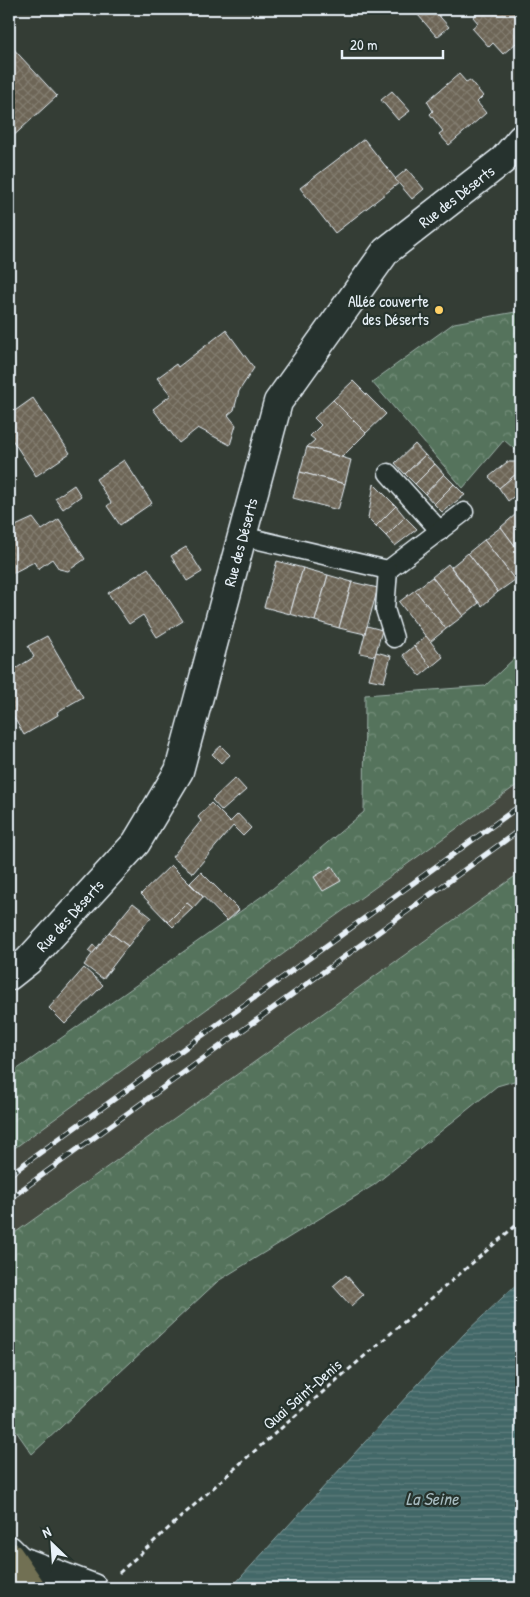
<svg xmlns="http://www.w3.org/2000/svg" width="530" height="1597" font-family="'Patrick Hand',sans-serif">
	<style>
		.built { fill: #45493f }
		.forest { fill: url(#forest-crowns); stroke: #9eb2aa }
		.water { fill: url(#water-rules); stroke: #859fa1 }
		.building { fill: url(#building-cross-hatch); stroke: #e8f1f8 }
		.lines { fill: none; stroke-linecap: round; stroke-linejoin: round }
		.lane-casing { stroke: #e8f1f8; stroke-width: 21 }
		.street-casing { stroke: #e8f1f8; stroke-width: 31 }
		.highway-casing { stroke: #e8f1f8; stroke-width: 31 }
		.path { stroke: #e8f1f8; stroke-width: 3; stroke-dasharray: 5 4; stroke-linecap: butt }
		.lane { stroke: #26332d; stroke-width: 18 }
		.street { stroke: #26332d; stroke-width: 28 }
		.highway { stroke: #716f52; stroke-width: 28 }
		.rail-casing { stroke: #e8f1f8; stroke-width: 5.5 }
		.rail { stroke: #26332d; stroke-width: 4; stroke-dasharray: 11; stroke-linecap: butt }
		.poi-dot { fill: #ffd166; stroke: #26332d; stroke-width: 2 }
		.labels { text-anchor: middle; stroke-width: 4.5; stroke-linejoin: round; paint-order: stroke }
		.street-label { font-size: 16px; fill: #e8f1f8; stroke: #26332d }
		.poi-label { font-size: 16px; fill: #e8f1f8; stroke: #26332d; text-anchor: end }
		.water-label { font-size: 18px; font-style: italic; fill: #a6babe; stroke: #26332d }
	</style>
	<defs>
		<pattern id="forest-crowns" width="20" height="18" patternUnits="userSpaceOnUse" patternTransform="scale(1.25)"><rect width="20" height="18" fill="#54735b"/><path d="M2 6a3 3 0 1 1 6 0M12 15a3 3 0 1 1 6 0" fill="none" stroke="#758e7b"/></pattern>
		<pattern id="water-rules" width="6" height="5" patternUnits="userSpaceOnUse" patternTransform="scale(1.25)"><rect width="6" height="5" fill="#436867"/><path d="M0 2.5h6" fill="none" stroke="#5e7e7e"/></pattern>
		<pattern id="building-cross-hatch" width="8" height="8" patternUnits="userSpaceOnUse" patternTransform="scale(1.25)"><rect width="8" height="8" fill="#6d6556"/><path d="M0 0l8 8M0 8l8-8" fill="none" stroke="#827c6f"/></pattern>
	</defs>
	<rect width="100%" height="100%" fill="#343d35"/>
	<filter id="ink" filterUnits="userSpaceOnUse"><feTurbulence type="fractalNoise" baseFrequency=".02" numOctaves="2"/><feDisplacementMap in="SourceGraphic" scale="10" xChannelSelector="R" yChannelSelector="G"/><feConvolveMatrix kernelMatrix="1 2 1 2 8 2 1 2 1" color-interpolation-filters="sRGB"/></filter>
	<g filter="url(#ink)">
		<!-- built -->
		<path class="built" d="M521,731V872L9,1237V1083Z"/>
		<!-- forest -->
		<g class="forest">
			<path d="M521,311V455L504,440L463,488L372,382L454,323Z"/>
			<path d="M521,652V782L9,1152V1075L272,889L364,812L365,695L485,686Z"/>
			<path d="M521,872V1079L497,1086L374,1185L218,1281L32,1454L9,1421V1237Z"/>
		</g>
		<!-- water -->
		<path class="water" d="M521,1280V1588H231L464,1334Z"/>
		<!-- building -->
		<g class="building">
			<path d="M425,9H433L449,27L437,37L418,15Z"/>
			<path d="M483,9H521V39L503,54L493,43L489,47L472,28L478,23L473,17Z"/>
			<path d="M9,44L57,96L9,140Z"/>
			<path d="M459,74L466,82L470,80L483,96L477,102L486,113L449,145L439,134L443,131L430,114L433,111L427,101Z"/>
			<path d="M392,91L410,111L398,120L381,100Z"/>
			<path d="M364,139L399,183L335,233L300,188Z"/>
			<path d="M407,169L424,189L412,199L395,179Z"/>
			<path d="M226,330L254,368L239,391L234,410L228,415L236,425L230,445L198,428L179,443L153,409L171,395L157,378L176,364L178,367Z"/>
			<path d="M353,381L386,414L366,433L333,400Z"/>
			<path d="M33,398L70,453L36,476L9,435V415Z"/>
			<path d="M333,400L366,433L342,457L307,447L315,440L310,436L321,425L314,418Z"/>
			<path d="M415,444L425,455L405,474L395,463Z"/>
			<path d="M307,447L351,460L345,484L300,472Z"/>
			<path d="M425,455L435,464L415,484L405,474Z"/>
			<path d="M124,460L152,503L120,525L107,506L111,503L96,479Z"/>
			<path d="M507,462H521V470L499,488L489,477Z"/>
			<path d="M435,464L444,474L425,494L415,484Z"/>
			<path d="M521,470V491L508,501L499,488Z"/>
			<path d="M300,472L345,484L338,510L293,498Z"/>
			<path d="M444,474L454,484L434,504L425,494Z"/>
			<path d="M374,484L396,506L376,526L368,518Z"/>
			<path d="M454,484L465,495L442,512L434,504Z"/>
			<path d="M74,485L81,496L63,509L55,498Z"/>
			<path d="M396,506L405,517L386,536L376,526Z"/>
			<path d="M516,514L521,520V554L501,527Z"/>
			<path d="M405,517L417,529L395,546L386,536Z"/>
			<path d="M33,518L42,530L59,519L85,559L68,571L59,569L52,559L38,569L34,562L9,575V529Z"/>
			<path d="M501,527L521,554V575L515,580L484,540Z"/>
			<path d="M484,540L515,580L498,592L468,553Z"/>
			<path d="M186,547L202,572L187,581L171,556Z"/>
			<path d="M468,553L498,592L482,606L451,567Z"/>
			<path d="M277,561L303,568L290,614L264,607Z"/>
			<path d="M448,564L479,603L463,616L432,577Z"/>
			<path d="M148,568L183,621L157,637L143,615L129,624L108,593Z"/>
			<path d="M303,568L328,575L315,621L290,614Z"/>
			<path d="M328,575L352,582L339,628L315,621Z"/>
			<path d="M432,577L463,616L446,629L415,590Z"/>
			<path d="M352,582L378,588L365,634L339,628Z"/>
			<path d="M415,590L446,629L430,642L399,602Z"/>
			<path d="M367,626L382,630L375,656L360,653Z"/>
			<path d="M47,636L83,697L57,712L58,715L24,735L9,709V665L12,671L34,657L28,646Z"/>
			<path d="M426,636L443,657L431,667L414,646Z"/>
			<path d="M414,646L431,667L420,676L403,655Z"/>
			<path d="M376,652L391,656L384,682L369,679Z"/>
			<path d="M221,746L230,755L221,763L212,754Z"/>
			<path d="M235,778L246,790L222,811L212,800Z"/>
			<path d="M211,803L230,822L238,814L251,828L243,836L233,826L193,873L172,857L201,821L198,817Z"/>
			<path d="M171,865L203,897L193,908L187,903L168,922L141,894Z"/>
			<path d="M332,866L341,881L323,891L314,877Z"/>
			<path d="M201,872L239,910L227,921L190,883Z"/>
			<path d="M133,903L151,917L128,946L109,932Z"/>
			<path d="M187,903L193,908L173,927L168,922Z"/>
			<path d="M109,932L128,946L103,979L84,965Z"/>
			<path d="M93,945L97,948L92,954L88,951Z"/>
			<path d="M84,968L103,985L65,1024L49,1008Z"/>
			<path d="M346,1275L363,1295L351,1306L333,1286Z"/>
		</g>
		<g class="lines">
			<defs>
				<g id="lane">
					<path d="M388,473L440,531"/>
					<path d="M242,536L388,570L464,512"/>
					<path d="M388,570L385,609L394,638"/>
				</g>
				<g id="street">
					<path id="s1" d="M9,976L28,961L136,843L179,771L278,402L386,251L503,160L521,139"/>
					<path d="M9,1550L19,1560L93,1588"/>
				</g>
				<path id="highway" d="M9,1556L31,1588"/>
			</defs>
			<!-- lane casing -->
			<use href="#lane" class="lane-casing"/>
			<!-- street casing -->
			<use href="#street" class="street-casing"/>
			<!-- highway casing -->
			<use href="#highway" class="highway-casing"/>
			<!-- path -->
			<path class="path" d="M119,1573L243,1461L521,1221"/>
			<!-- lane -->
			<use href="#lane" class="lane"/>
			<!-- street -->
			<use href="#street" class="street"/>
			<!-- highway -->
			<use href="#highway" class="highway"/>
			<defs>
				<g id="rail">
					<path d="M9,1175L521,805"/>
					<path d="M9,1199L521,829"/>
				</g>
			</defs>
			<!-- rail casing -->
			<use href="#rail" class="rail-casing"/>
			<!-- rail -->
			<use href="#rail" class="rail"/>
		</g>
	</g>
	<!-- markers -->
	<circle class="poi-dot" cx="439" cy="310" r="5"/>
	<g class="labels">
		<!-- street labels -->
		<g class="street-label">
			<text dy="6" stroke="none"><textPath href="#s1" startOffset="925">Rue des Déserts</textPath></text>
			<text dy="6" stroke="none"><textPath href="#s1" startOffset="505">Rue des Déserts</textPath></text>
			<text dy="6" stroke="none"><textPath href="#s1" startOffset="86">Rue des Déserts</textPath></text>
			<text transform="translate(302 1394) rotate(-41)" y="6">Quai Saint-Denis</text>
		</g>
		<!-- poi labels -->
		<g class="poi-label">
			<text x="429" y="307">Allée couverte<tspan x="429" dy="18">des Déserts</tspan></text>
		</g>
		<!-- water labels -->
		<g class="water-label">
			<text x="432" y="1505">La Seine</text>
		</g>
	</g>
	<!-- margin -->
	<rect width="530" height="1597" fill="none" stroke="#26332d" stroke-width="30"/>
	<rect x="15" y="15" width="500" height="1567" fill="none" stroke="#e8f1f8" stroke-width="2" filter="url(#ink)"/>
	<!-- north arrow -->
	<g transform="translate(52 1544) rotate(335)" stroke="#26332d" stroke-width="4" paint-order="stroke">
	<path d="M0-4L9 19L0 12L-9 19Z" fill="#e8f1f8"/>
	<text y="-8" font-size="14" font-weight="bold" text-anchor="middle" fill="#e8f1f8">N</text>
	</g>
	<!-- scale -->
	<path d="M342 50v8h101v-8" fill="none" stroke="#e8f1f8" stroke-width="2.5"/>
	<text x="350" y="50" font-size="15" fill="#e8f1f8" stroke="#26332d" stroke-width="4" paint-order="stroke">20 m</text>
</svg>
